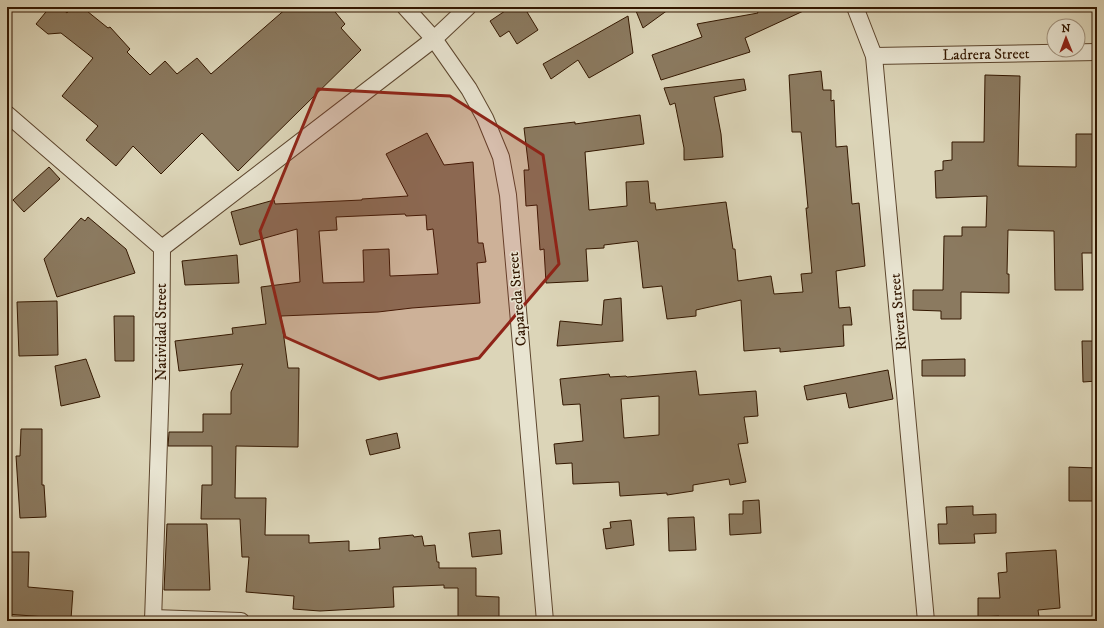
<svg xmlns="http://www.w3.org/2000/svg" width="1104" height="628" font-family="'IM FELL DW Pica',serif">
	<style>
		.building { fill: #8b7a60; stroke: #331700; fill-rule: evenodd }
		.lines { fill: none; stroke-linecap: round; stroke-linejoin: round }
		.minor-casing { stroke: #5d462e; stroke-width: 18 }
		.minor { stroke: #e8e4d1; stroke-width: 16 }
		.marked { fill: #8f2418; fill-opacity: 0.2; stroke: #8f2418; stroke-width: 3; stroke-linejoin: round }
		.labels { text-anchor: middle; stroke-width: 3; stroke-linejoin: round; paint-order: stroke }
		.street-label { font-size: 15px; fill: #331700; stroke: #e8e4d1 }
	</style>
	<rect width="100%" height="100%" fill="#dcd5b8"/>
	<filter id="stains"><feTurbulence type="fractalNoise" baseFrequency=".005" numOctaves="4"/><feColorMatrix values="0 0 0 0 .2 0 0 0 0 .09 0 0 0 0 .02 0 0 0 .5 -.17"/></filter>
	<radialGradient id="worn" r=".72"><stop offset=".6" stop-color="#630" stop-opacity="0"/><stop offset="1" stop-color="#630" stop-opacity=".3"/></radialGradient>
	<!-- building -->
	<g class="building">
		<path d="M50,7H60L67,13L72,7H82L108,28L110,27L130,49L127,52L150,75L165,61L177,74L197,58L211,74L288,7H331L345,24L341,28L361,50L238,171L202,133L161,174L133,146L116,166L86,140L98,126L62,96L93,58L61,33L48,34L36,24Z"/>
		<path d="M511,7H524L538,30L517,44L509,31L500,37L490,21Z"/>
		<path d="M644,7H672L643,28L636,11Z"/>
		<path d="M755,7H812L745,38L750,52L661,80L652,55L702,37L697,24L758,13Z"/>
		<path d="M628,16L633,53L589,78L578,60L551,79L543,64Z"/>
		<path d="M821,71L823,90H831V101L834,100L836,147L847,146L852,204L859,203L865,266L836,271L839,308L850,307L852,325H843L844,346L780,352V348L744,351L741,300L696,310V316L667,319L662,286L643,288L638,242L637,241L604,245V248L586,249L588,281L546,283L544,249L540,250L537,205L526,206L524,170H529L524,128L575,122V124L640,115L644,144L585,152L589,210L627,206L626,182L648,181L650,203H655L656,210L726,202L733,249H735L738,281L771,276L774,294L803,292L801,274L812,273L806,208H808L801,132H792L789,75Z"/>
		<path d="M985,75L1020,76L1018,166L1076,167V134H1097V253H1082L1083,290H1055L1054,231L1008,230L1007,274H1009V293L961,292V319H941V311L913,310V290H943L944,236H962V227H986L987,196L936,198L935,171L943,170V161L952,160V142H984Z"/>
		<path d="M744,79L746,90L714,97L721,134L723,157L684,160V148L675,103L670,105L664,88Z"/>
		<path d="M427,133L444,165L473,162L478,243H483L486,262L477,263L480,303L412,308L378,312L281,316L288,368H299L298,447L236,446L235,498H266L265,535H309V543L349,541V551L380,549L379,538L413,535L414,537L422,536L424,546L435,545L437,562H439V568H476V596L499,597V621H458V588H444V585L393,587L394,607L320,611L293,609L294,596L246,592L249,557H242L240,519H201L202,485H212V446H168L169,432H203V414H231V392L243,364L179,371L175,341L233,334L232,328L266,324L261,287L300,282L297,229L240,245L231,212L274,200L275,204L362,200V199L408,196L386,154ZM405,214L406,216L426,215L427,230L433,229L438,274L390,276L389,249L363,250L364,282L323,283L319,231L337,230L336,217Z"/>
		<path d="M49,167L60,179L24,212L13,200Z"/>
		<path d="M88,217L126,249L135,273L57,297L44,259L81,218L85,221Z"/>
		<path d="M237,255L239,283L185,285L182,261Z"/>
		<path d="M621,298L623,341L557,346L560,321L602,325L604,300Z"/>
		<path d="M57,301L58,355L19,356L17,302Z"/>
		<path d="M114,316H134V361H115Z"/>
		<path d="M1082,341H1097V381L1083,382Z"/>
		<path d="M86,359L100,397L61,406L55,366Z"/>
		<path d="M965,359V376H922V360Z"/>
		<path d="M888,370L893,399L849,408L846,393L807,400L804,386Z"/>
		<path d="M696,371L699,395L756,391L758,416L744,417L748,443L738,444L746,482L730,485L729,479L693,485V491L667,495V493L620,496L619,482L573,484L572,463L556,464L554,444L583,441L580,404L563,405L560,379L609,374L610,377L626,376L627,377ZM659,396V435L624,438L621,399Z"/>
		<path d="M21,429H42V485H44L46,517L20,518L16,456H20Z"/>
		<path d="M397,433L400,448L370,455L366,440Z"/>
		<path d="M1069,467L1097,468V501H1069Z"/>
		<path d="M759,500L761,533L730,535L729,514H743V501Z"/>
		<path d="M973,506V515L996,514V533L974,534L975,543L939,544L938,524H947L946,507Z"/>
		<path d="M694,517L696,550L669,551L668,518Z"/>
		<path d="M631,520L634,545L606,549L603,529L611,528L610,522Z"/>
		<path d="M167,524H207L210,590H164Z"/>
		<path d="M500,530L502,554L472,557L469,533Z"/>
		<path d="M1056,550L1060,608L1038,610L1039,617L999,619V616L978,617V598H1000L998,573L1007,572L1006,553Z"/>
		<path d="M7,552H29L28,587L73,591L71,619L7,614Z"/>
	</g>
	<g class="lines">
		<defs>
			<g id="minor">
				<path d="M405,7L434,39L469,89L485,118L501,157L508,195L545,621"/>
				<path d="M855,7L874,56L926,621"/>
				<path d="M874,56L1097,52"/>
				<path d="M7,114L162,248L161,381L153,621"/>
				<path d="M162,248L434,39L468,7"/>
				<path d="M153,618L241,621"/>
			</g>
		</defs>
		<!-- minor casing -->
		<use href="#minor" class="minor-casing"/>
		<!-- minor -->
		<use href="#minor" class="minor"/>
	</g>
	<!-- marked area -->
	<path class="marked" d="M318,89L450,96L543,155L559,264L479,358L379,379L285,337L260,231Z"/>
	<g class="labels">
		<!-- street labels -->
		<g class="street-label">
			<text transform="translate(986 54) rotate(-1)" y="5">Ladrera Street</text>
			<text transform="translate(517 299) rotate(-95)" y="5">Capareda Street</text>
			<text transform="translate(898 312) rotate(-95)" y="5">Rivera Street</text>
			<text transform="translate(161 332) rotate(-90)" y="5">Natividad Street</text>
		</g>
	</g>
	<!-- margin -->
	<rect width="1104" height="628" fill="none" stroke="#dcd5b8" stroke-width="24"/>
	<rect x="8" y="8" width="1088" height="612" fill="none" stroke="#331700" stroke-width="2"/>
	<rect x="12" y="12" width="1080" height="604" fill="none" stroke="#331700"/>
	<!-- north arrow -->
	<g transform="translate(1066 38) rotate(359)"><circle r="19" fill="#e8e4d1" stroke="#a0927d"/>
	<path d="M0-3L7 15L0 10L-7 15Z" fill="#8f2418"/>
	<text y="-6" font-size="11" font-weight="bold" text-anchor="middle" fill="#331700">N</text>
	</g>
	<rect width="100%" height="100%" filter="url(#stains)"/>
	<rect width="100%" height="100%" fill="url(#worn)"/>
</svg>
